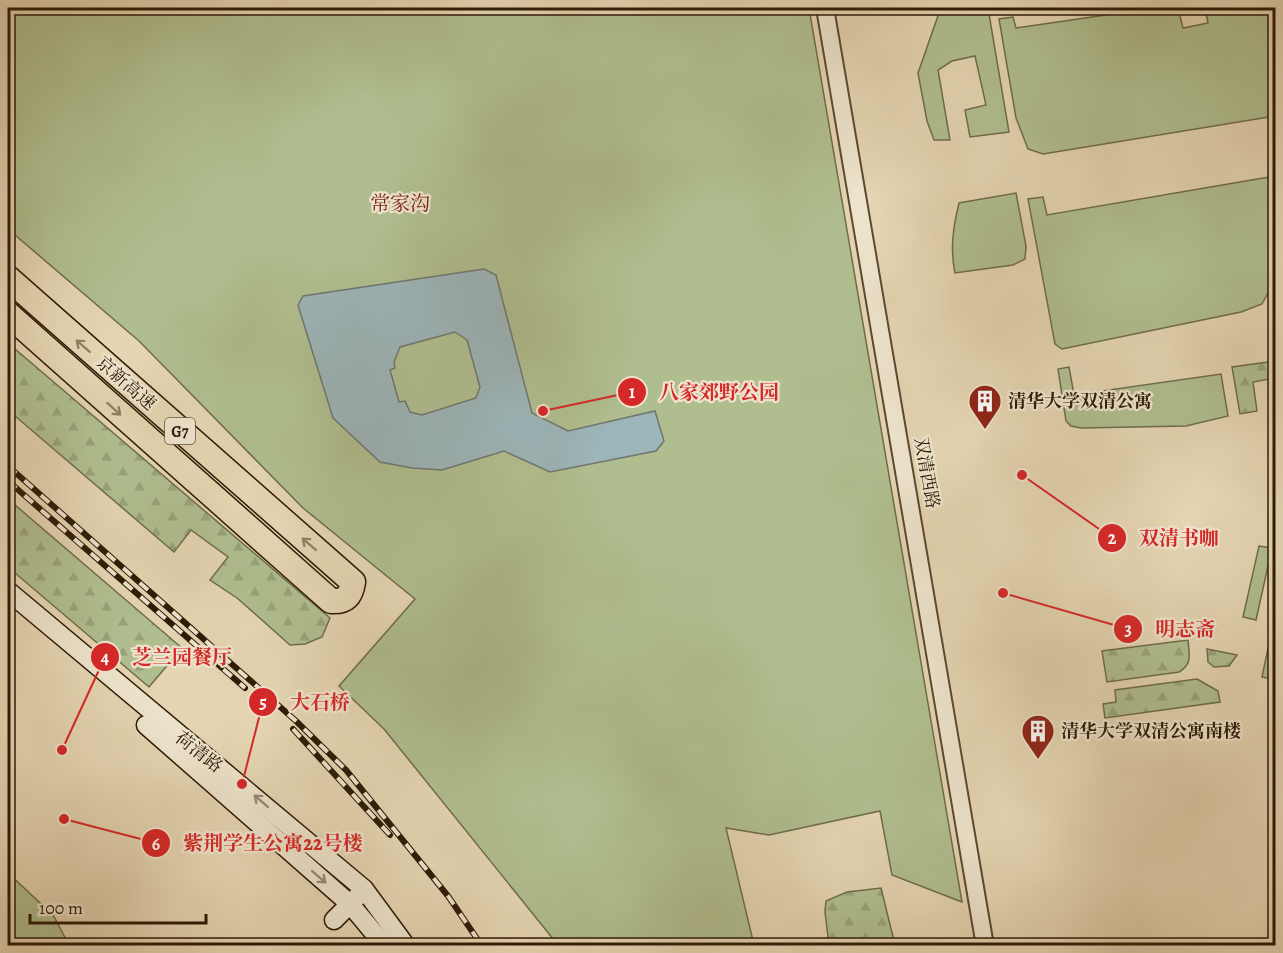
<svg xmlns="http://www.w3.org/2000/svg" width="1283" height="953" font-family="Alegreya,'Noto Serif SC',serif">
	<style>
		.forest { fill: url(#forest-firs); stroke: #6e6c4a; stroke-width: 1.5 }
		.green { fill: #b0be8f; stroke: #6e6c4a; stroke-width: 1.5 }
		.water { fill: #9cb5b9; stroke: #707771; stroke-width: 1.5; fill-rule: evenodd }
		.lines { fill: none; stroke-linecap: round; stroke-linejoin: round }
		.tertiary-casing { stroke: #5b4931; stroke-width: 20 }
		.secondary-casing { stroke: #2d1a06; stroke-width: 21 }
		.motorway-casing { stroke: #2d1a06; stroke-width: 27 }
		.tertiary { stroke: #eee4cd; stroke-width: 16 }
		.secondary { stroke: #eee4cd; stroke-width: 18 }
		.motorway { stroke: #e5d5b2; stroke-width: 24 }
		.rail-casing { stroke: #2d1a06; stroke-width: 6 }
		.rail { stroke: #eee4cd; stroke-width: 4; stroke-dasharray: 11; stroke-linecap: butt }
		.oneway { stroke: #928165 }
		.oneway2 { stroke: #978973 }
		.labels { text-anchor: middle; stroke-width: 4.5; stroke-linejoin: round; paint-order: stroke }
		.shield { fill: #eee4cd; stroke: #675742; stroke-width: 1.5 }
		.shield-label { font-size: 16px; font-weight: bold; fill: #2d1a06 }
		.street-label { font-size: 18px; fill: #2d1a06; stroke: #eee4cd }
		.poi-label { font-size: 18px; font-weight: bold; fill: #2d1a06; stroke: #eee4cd; text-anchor: start }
		.neighbourhood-label { font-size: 20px; fill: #7a1f14; stroke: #eee4cd }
		.leader { fill: none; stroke: #d62828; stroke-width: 2 }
		.callout-dot { fill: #d62828; stroke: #eee4cd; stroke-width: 2 }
		.mark-label { font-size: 18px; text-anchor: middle; font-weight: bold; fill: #fff }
		.callout-label { font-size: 20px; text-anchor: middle; font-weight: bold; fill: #d62828; stroke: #eee4cd; stroke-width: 4.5; stroke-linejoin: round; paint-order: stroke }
	</style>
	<defs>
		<pattern id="forest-firs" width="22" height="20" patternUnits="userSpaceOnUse" patternTransform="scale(1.5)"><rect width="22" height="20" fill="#b0be8f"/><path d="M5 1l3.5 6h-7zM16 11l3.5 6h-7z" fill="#98a37a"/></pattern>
	</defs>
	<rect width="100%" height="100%" fill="#e5d5b2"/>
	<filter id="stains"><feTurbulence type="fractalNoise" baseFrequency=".00333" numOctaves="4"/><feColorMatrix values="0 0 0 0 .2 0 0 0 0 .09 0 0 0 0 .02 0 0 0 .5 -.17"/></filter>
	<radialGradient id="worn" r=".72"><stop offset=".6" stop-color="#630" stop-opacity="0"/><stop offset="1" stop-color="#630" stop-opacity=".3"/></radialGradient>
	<!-- forest -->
	<g class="forest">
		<path d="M8,343L330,618L322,637L305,644L290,645L237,598L210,580L228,557L191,530L174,552L8,410Z"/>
		<path d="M1275,361V378L1253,382L1257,411L1240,414L1232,367Z"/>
		<path d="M8,499L182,648L149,687L8,567Z"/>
		<path d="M1188,640C1189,654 1193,664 1179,672L1107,682L1102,651Z"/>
		<path d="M1207,649L1237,655L1229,666L1214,667L1208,662Z"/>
		<path d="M1197,679L1218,691L1220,702L1105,718L1103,704L1116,702L1115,690Z"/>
		<path d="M881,888L895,945H829L825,912L826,901L847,892Z"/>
	</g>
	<!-- green -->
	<g class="green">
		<path d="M8,8H809L962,902L892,875L880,811L769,835L726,828L754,945H558L384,729L339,686L415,599L303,508L139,341L8,229Z"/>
		<path d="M966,8H988L1009,132L970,137L965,110L986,105L975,56L952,61L938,70L950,140H934L927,121L918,73L939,13Z"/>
		<path d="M1154,8H1178L1183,28L1208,23L1205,8H1275V116L1043,154L1028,149L1016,118L999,19L1013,17L1016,28Z"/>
		<path d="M1275,176V280L1262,304L1241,312L1062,349L1055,344L1028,199L1043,197L1047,215Z"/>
		<path d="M1016,193L1026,246L1025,259L1013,265L955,273C950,248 953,228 959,203Z"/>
		<path d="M1069,367L1074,395L1221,374L1228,416L1186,426L1081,428L1071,426L1066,421L1058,369Z"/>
		<path d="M1259,546L1272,548L1256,620L1243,617Z"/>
		<path d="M1275,615V680L1262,677Z"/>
		<path d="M8,873L53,915L69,945H8Z"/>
	</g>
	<!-- water -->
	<path class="water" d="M484,269L496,275L532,413L568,431L655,411L664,441L656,451L550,472L504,451L442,470L412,468L380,462L333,418L298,305L303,296ZM455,332L467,340L480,387L476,398L422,415L410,412L405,401L399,402L390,370L395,368L394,362L400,347Z"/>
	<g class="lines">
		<defs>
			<path id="tertiary" d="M825,8L985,946"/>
			<g id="secondary">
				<path d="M8,591L364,889L406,946"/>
				<path d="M146,725L350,904L385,946"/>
				<path d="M334,920L358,896"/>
			</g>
			<path id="motorway" d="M8,278L353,582C351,596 345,602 331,601L8,314"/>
		</defs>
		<!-- tertiary casing -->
		<use href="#tertiary" class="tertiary-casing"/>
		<!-- secondary casing -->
		<use href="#secondary" class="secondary-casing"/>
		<!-- motorway casing -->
		<use href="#motorway" class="motorway-casing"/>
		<!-- tertiary -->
		<use href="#tertiary" class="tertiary"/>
		<!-- secondary -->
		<use href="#secondary" class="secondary"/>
		<!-- motorway -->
		<use href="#motorway" class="motorway"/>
		<defs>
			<g id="rail">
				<path d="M8,466L296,721L346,770L448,896L482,946"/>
				<path d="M8,481L245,688"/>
				<path d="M293,729L390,835"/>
			</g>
		</defs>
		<!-- rail casing -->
		<use href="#rail" class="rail-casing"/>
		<!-- rail -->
		<use href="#rail" class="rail"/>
	</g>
	<!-- one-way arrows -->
	<defs><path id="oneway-shaft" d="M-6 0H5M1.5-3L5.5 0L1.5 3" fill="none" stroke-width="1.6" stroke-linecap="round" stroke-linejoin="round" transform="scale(1.5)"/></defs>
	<g class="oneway">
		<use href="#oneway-shaft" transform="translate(83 346) rotate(-139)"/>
		<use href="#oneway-shaft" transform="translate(114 409) rotate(42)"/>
		<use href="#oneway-shaft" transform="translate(309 544) rotate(-139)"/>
	</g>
	<g class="oneway2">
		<use href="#oneway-shaft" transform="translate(261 801) rotate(-139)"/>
		<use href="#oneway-shaft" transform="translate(319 877) rotate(41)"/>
	</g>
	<!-- icons -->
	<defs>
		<symbol id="building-pin" viewBox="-11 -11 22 30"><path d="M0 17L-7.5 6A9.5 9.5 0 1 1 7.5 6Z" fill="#8f2418" stroke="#eee4cd"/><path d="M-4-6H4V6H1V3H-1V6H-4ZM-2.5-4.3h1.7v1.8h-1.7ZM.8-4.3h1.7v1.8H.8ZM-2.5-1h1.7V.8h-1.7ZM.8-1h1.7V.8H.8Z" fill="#fff"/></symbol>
	</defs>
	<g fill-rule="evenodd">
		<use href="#building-pin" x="966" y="382" width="38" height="52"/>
		<use href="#building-pin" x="1019" y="712" width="38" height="52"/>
	</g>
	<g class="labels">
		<!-- shield labels -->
		<rect class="shield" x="165" y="418" width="30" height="26" rx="4.5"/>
		<g class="shield-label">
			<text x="180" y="437">G7</text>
		</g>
		<!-- street labels -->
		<g class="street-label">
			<text transform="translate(126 383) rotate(41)" y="6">京新高速</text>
			<text transform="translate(927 473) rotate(80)" y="6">双清西路</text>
			<text transform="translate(199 752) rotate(38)" y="6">荷清路</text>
		</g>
		<!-- poi labels -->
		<g class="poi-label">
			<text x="1008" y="407">清华大学双清公寓</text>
			<text x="1061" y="737">清华大学双清公寓南楼</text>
		</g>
		<!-- neighbourhood labels -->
		<g class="neighbourhood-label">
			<text x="400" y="210">常家沟</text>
		</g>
	</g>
	<!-- callouts -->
	<path class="leader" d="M543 411L632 392M1022 475L1112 538M1003 593L1128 629M62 750L105 657M242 784L263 702M64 819L156 843"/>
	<g class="callout-dot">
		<circle cx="543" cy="411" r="6"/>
		<circle cx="1022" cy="475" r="6"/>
		<circle cx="1003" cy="593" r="6"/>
		<circle cx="62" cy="750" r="6"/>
		<circle cx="242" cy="784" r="6"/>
		<circle cx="64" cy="819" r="6"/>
		<circle cx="632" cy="392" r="15"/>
		<circle cx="1112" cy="538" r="15"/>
		<circle cx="1128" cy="629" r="15"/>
		<circle cx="105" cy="657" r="15"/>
		<circle cx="263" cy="702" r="15"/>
		<circle cx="156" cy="843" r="15"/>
	</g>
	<g class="mark-label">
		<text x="632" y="398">1</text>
		<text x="1112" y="544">2</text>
		<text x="1128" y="635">3</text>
		<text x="105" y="663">4</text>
		<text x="263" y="708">5</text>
		<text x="156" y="850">6</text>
	</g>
	<g class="callout-label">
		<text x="719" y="399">八家郊野公园</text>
		<text x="1179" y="545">双清书咖</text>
		<text x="1185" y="636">明志斋</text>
		<text x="182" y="664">芝兰园餐厅</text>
		<text x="320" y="709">大石桥</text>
		<text x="273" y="850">紫荆学生公寓22号楼</text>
	</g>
	<!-- margin -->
	<rect width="1283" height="953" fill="none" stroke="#e5d5b2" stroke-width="30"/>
	<rect x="9" y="9" width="1265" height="935" fill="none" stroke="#2d1a06" stroke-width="3"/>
	<rect x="15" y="15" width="1253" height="923" fill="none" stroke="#2d1a06" stroke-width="1.5"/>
	<!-- scale -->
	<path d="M30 914v9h176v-9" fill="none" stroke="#2d1a06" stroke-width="3"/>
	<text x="39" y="914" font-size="18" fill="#2d1a06" stroke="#eee4cd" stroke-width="4.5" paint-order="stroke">100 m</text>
	<rect width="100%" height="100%" filter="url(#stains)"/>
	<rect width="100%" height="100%" fill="url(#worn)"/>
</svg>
